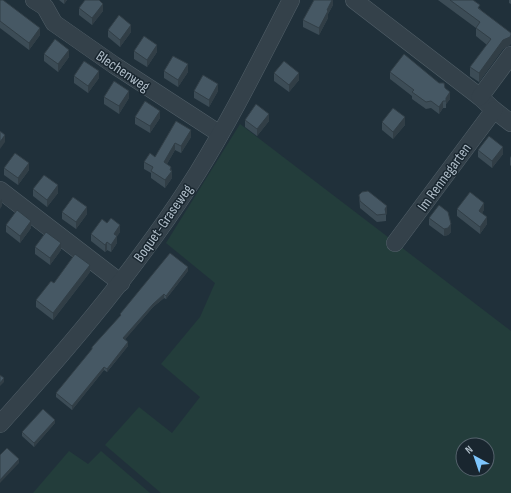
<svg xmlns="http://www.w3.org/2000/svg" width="511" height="493" font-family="'Sofia Sans Condensed',sans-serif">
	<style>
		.green { fill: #233d3b; fill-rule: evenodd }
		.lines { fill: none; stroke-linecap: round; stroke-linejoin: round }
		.minor-casing { stroke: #515f68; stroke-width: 18 }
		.minor { stroke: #34414a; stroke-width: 17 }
		.wall { fill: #3c4c56 }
		.shaded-wall { fill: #313e46 }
		.building { fill: #465864; stroke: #313e46 }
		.labels { text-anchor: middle; stroke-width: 3; stroke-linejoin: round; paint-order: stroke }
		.street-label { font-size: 15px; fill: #aebcc7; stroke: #19262f }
	</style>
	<rect width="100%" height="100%" fill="#20303a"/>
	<!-- green -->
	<g class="green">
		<path d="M240,124L511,331V493H161L105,445L139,407L172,433L200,397L161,364L200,317L215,283L166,243ZM463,445H487V469H463Z"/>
		<path d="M69,451L88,464L101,451L150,493H33Z"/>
	</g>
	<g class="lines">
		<defs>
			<g id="minor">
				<path d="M34,0L45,7L54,23L114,65L220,134"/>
				<path d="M354,0L480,97L494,110L511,123"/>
				<path d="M480,97L511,55"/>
				<path d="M0,190L121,283"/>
				<path d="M395,243L494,110"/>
				<path d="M0,424C72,344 141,263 198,172C232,117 261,58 291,0"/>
			</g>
		</defs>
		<!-- minor casing -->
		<use href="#minor" class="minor-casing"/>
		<!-- minor -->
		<use href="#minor" class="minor"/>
	</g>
	<!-- wall -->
	<g class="wall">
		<path d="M0,0L40,35L29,50L0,28Z"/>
		<path d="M59,0H67L64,4Z"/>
		<path d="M333,0V5L328,14V18L319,35L303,27V20Z"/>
		<path d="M438,0H473L480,9L510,45L503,49L479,82L470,76V67L487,45L476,36V28Z"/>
		<path d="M509,0H511V4L509,3Z"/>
		<path d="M79,8L103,11L92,25L79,15Z"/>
		<path d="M108,30L131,32L120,47L108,37Z"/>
		<path d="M134,51L157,52L147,67L134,59Z"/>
		<path d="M44,54L69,57L58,72L44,61Z"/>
		<path d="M164,71L188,72L178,87L164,78Z"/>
		<path d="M390,72L445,88L450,99L446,104V108H443L439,114L431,108L426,109L412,99V96L390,79Z"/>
		<path d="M274,73L299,80L289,92L274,81Z"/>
		<path d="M74,76L99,78L88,93L74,83Z"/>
		<path d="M194,91H218L209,107L194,98Z"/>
		<path d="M104,97L129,98L119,114L104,104Z"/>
		<path d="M135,117L160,118L150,133L135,124Z"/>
		<path d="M245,120L269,121L257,136L245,127Z"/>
		<path d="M176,121L191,137L181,153L175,150L167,164L171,167L172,178L165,188L151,178V173L144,169V162L155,157Z"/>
		<path d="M382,122L405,125L393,139L382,130Z"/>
		<path d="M478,150L503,154L492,168L478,157Z"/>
		<path d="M511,156V166L510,165V158Z"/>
		<path d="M4,168L29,170L18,185L4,175Z"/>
		<path d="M33,189L58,193L47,207L33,196Z"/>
		<path d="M359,195L387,213L386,215V221L377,222L360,208Z"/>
		<path d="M457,209L484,210L482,213L487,224L480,234L457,216Z"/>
		<path d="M62,212L87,214L76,229L62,219Z"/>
		<path d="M429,218L451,232L448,235L444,236L429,225Z"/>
		<path d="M6,225L31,228L20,243L6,232Z"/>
		<path d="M120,232L117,236V243L111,252L107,250L105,252L91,241V234Z"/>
		<path d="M35,247L61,250L50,265L35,254Z"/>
		<path d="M188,271L166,299L164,298L153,307L125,339L128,346L107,372L104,370L72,410L56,397V393L120,316V314Z"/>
		<path d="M90,272L53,320L36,307V300L54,283Z"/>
		<path d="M55,423L34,447L22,436V432Z"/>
	</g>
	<!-- shaded-wall -->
	<g class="shaded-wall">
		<path d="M64,0H67L64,4Z"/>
		<path d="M332,0H333V5L328,14V18L319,35V28L327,10Z"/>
		<path d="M103,4V11L92,25V18Z"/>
		<path d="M131,25V32L120,47V40Z"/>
		<path d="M40,28V35L29,50V43Z"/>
		<path d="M511,35V44L510,45L503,49L479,82V73L503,40Z"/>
		<path d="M157,45V52L147,67V60Z"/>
		<path d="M69,50V57L58,72V64Z"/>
		<path d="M188,64V72L178,87V80Z"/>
		<path d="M99,71V78L88,93V86Z"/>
		<path d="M299,73V80L289,92V85Z"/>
		<path d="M218,84V91L209,107V100Z"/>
		<path d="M129,91V98L119,114V106Z"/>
		<path d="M450,92V99L446,104V98Z"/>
		<path d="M443,101V108L439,114V107Z"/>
		<path d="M160,111V118L150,133V126Z"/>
		<path d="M269,114V121L257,136V129Z"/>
		<path d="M405,117V125L393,139V132Z"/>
		<path d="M191,130V137L181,153V146Z"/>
		<path d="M5,135V142L0,149V142Z"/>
		<path d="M175,143V150L164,169V162Z"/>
		<path d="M503,147V154L492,168V161Z"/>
		<path d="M29,163V170L18,185V178Z"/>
		<path d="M171,167L172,178L165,188V180Z"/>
		<path d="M58,185V193L47,207V200Z"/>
		<path d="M2,199V206L0,209V201Z"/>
		<path d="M484,203V210L479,218V211Z"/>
		<path d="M387,206V213L386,215L385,209Z"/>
		<path d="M87,207V214L76,229V222Z"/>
		<path d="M487,217V224L480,234V227Z"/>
		<path d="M31,221V228L20,243V236Z"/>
		<path d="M451,224V232L448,235L444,236V229Z"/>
		<path d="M120,225V232L114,241V234Z"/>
		<path d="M117,236V243L111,252V245Z"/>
		<path d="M107,242V250L105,252V245Z"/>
		<path d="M61,243V250L50,265V258Z"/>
		<path d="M90,265V272L53,320V313Z"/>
		<path d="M188,267V271L166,299V296Z"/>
		<path d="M164,294V298L153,307L123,342V338L153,304Z"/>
		<path d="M128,342V346L107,372V369Z"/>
		<path d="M104,367V370L72,410V406Z"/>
		<path d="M4,378V382L0,386V383Z"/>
		<path d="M55,420V423L34,447V443Z"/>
		<path d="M19,459V463L0,483V480Z"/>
	</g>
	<!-- building -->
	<g class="building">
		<path d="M0,0H3L40,28L29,43L0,21Z"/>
		<path d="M85,0H99L103,4L92,18L79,8Z"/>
		<path d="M314,0H332L327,10L328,11L319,28L303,20Z"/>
		<path d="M450,0H473L480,5L478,8L511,33V35L510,37L503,40L479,73L470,67L491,39L476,28L480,22Z"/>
		<path d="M119,15L131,25L120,40L108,30Z"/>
		<path d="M144,36L157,45L147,60L134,51Z"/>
		<path d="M55,39L69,50L58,64L44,54Z"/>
		<path d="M404,54L439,83H444L445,88L450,92L446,98V101H443L439,107L431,101L426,102L412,92L414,90L390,72Z"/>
		<path d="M173,56L188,64L178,80L164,71Z"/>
		<path d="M84,61L99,71L88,86L74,76Z"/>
		<path d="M284,61L299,73L289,85L274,73Z"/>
		<path d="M203,75L218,84L209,100L194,91Z"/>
		<path d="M114,81L129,91L119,106L104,97Z"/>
		<path d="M145,101L160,111L150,126L135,117Z"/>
		<path d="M256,104L269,114L257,129L245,120Z"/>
		<path d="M393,108L405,117L393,132L382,122Z"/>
		<path d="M176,121L191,130L181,146L175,143L164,162L171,167L170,170L172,171L165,180L151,171L153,167L144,162L150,153L155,157Z"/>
		<path d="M0,131L5,135L0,142Z"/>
		<path d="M489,136L503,147L492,161L478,150Z"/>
		<path d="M15,153L29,163L18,178L4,168Z"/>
		<path d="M44,175L58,185L47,200L33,189Z"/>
		<path d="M368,191L387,206L385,209L386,214L377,215L360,201L359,195L362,192Z"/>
		<path d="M470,192L484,203L479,211L487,217L480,227L457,209Z"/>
		<path d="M73,197L87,207L76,222L62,212Z"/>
		<path d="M439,205L448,212L451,224L448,228L444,229L429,218Z"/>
		<path d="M17,210L31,221L20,236L6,225Z"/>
		<path d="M111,218L120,225L114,234L117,236L111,245L107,242L105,245L91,234L102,219L107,223Z"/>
		<path d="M46,232L61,243L50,258L35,247Z"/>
		<path d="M170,253L188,267L166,296L164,294L153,304L123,338L128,342L107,369L104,367L72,406L56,393L92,349V347L121,315L120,314Z"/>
		<path d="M75,254L90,265L53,313L36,300L51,281L54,283Z"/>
		<path d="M0,375L4,378L0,383Z"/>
		<path d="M43,409L55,420L34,443L22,432Z"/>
		<path d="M7,448L19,459L0,480V455Z"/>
	</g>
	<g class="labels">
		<!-- street labels -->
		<g class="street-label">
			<text transform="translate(123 71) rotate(34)" y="5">Blechenweg</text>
			<text transform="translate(444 177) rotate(-54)" y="5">Im Rennegarten</text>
			<text transform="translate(163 223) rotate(-55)" y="5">Boquet-Graseweg</text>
		</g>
	</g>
	<!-- north arrow -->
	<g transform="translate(475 457) rotate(320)"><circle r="19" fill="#19262f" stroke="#55626c"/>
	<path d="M0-3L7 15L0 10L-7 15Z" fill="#7dc6fd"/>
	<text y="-6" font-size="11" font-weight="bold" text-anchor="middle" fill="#aebcc7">N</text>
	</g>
</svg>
